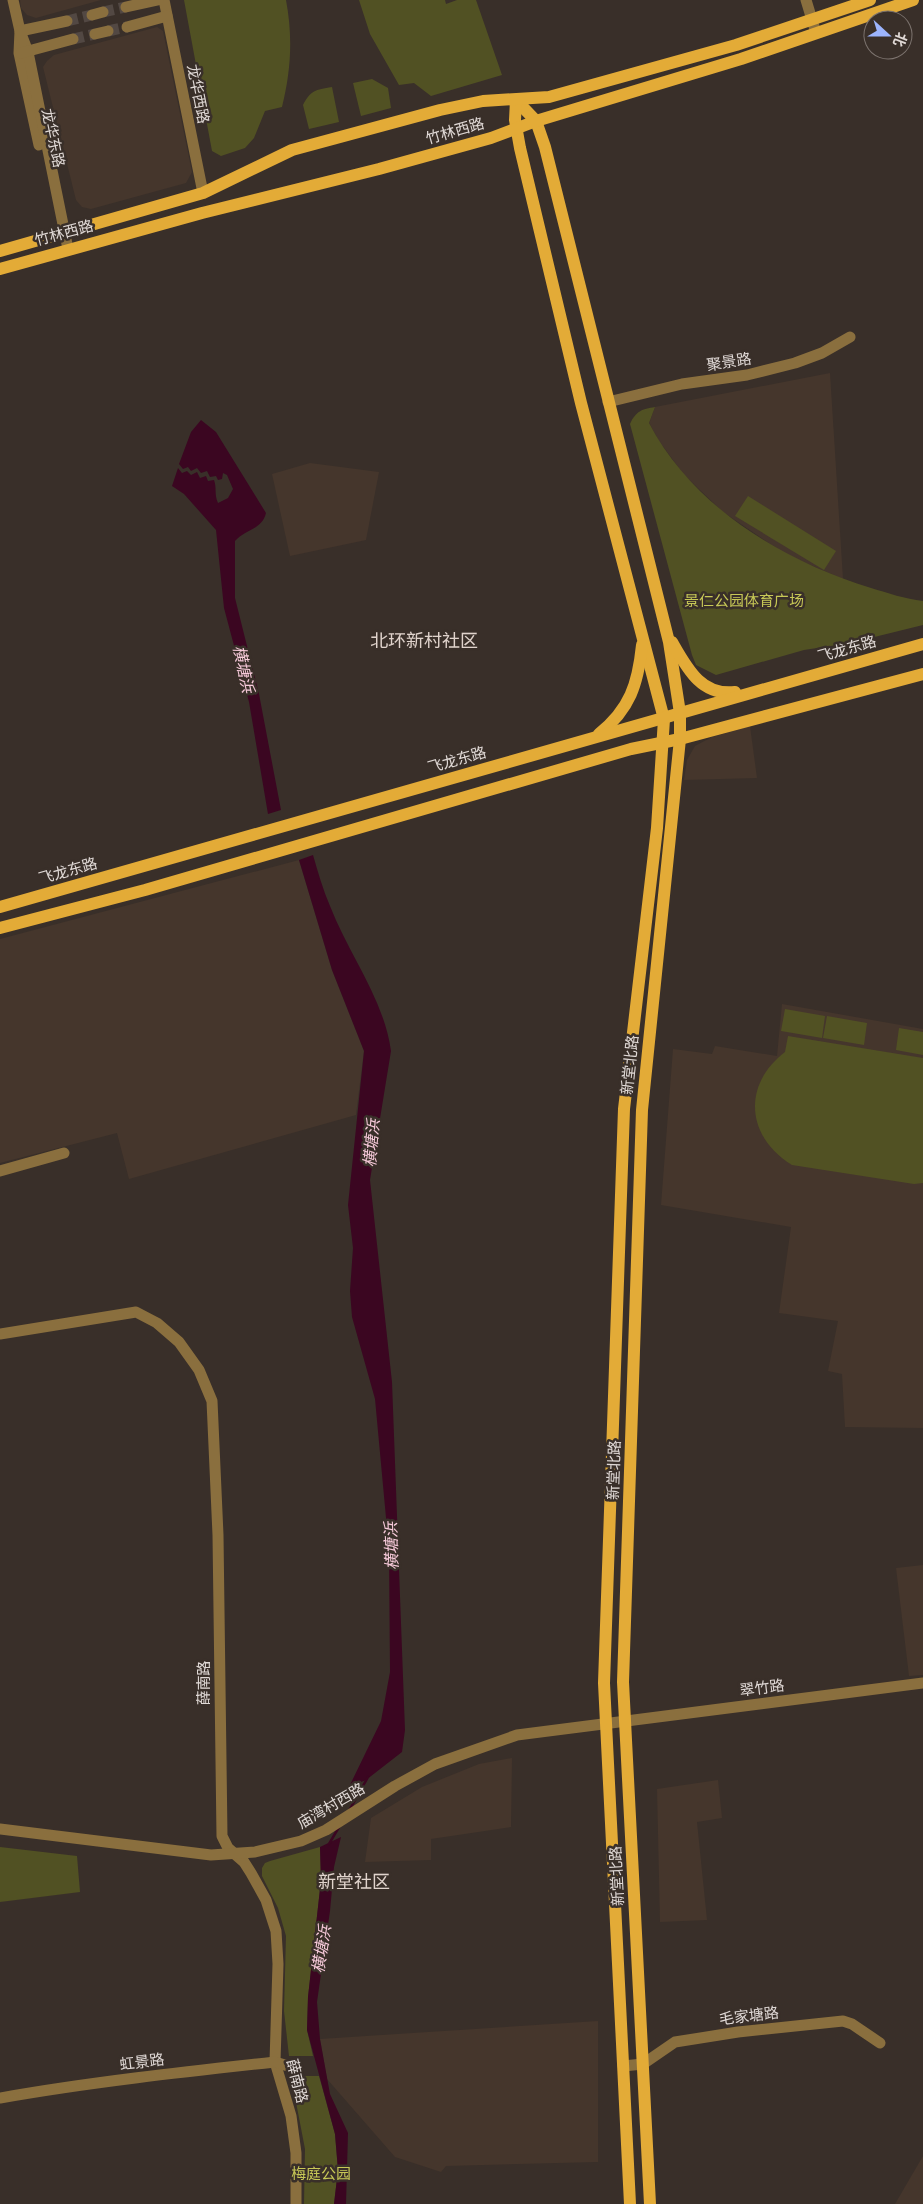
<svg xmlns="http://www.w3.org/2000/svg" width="923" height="2204" font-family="'PT Sans','Noto Sans SC',sans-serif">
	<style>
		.built { fill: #45362c }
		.green { fill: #515123 }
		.water { fill: #3b0621 }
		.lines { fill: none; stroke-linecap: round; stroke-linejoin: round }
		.stream { stroke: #3b0621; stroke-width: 2.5 }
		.minor-tunnel { stroke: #524843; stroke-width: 11; stroke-dasharray: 11 5.5; stroke-linecap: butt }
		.minor { stroke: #8a6f3e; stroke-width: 11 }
		.major { stroke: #e3ab37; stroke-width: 12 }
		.labels { text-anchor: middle; stroke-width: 5; stroke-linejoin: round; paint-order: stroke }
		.street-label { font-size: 15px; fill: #e0d9d6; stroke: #392f29 }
		.park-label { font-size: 15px; fill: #c7c856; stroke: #392f29 }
		.water-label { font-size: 16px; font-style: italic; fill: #f7cada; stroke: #392f29 }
		.quarter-label { font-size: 18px; fill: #e0d3cc; stroke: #392f29 }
	</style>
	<rect width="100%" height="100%" fill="#392f29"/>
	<!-- built -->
	<g class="built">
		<path d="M20,0H101L36,18L27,15L21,8Z"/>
		<path d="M157,27L163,31L192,172L186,183L91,209L82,207L76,200L43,67L47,61L54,55Z"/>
		<path d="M830,373L843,579L785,554L723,512L684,475L659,441L649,423L655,407Z"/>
		<path d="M310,463L379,472L366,540L290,556L272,474Z"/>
		<path d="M750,726L757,778L684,780L687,760L695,746L712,737Z"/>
		<path d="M299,860L332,970L364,1051L356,1115L129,1179L117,1133L0,1163V939Z"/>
		<path d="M782,1004L923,1029V1428L845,1427L842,1374L828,1371L838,1321L779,1313L791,1227L661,1205L673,1049L712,1054L715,1046L777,1056Z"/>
		<path d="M923,1565V1675L909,1676L896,1568Z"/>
		<path d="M512,1758L511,1827L431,1839V1860L365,1862L371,1818L422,1787L479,1764Z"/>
		<path d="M718,1780L722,1818L697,1822L707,1920L660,1922L657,1789Z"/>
		<path d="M598,2021V2162L446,2166L441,2172L395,2157L327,2079L320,2039Z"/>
		<path d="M923,2156V2204H895Z"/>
	</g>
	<!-- green -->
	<g class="green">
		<path d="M184,0H286C293,37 291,71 282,107L265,111L254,138L245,148L221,156L212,151Z"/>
		<path d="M359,0H445L446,4L457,0H476L502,75L431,96L414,83L399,85L370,34Z"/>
		<path d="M372,79L388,88L391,108L361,116L353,83Z"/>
		<path d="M332,87L339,122L309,129L303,105C311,90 315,90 332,87Z"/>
		<path d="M655,407L649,423C693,507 783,561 871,588C888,593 905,599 923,601V625L850,643L804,650L716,675L696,665L692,655L630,424C636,411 642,409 655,407Z"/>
		<path d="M748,496L836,551L824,570L735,516Z"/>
		<path d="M785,1009L825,1016L822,1038L781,1031Z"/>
		<path d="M827,1016L867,1023L864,1045L823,1038Z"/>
		<path d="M899,1028L923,1032V1055L896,1050Z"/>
		<path d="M788,1036L923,1058V1183L914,1184L792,1165C746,1137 742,1085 785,1052Z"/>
		<path d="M0,1847L77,1856L80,1892L0,1902Z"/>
		<path d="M320,1847L321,1880L308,1997L307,2030L313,2056H289L284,2011L286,1936L278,1908L262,1876V1868L265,1863L270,1861Z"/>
		<path d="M291,2076H319L335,2134L338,2170L334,2204H304L305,2149Z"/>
	</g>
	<!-- water -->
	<g class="water">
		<path d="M201,420L216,432L266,513C262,530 245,529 235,541V598L259,694L281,810L268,814L249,702L224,608L216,530L184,494L172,486L178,468L182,473L187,471L191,475L197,472L200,478L206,476L208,481L214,480C217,488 214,494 218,503L228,498L233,489L227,475L223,473L222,479L218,480L216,476L210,477L207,471L201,473L197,468L191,471L188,467L183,469L179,464L191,432Z"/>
		<path d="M313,855C318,872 323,890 330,906C349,955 384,999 391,1051L370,1180L392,1382L405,1730L402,1752L366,1780L349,1787L381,1721L390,1672L389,1550L375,1399L352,1317L350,1291L353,1248L348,1205L364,1051L332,970L299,860Z"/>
		<path d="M341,1837L334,1867L330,1911L317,2002L320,2039L330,2094L348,2133L346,2204H334L338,2170L335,2134L307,2030L308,1997L321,1880L320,1847Z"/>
	</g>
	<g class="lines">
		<!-- stream -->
		<g class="stream">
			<path d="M350,1809L368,1777"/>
			<path d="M329,1844L339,1827"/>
		</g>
		<!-- minor-tunnel -->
		<g class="minor-tunnel">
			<path d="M103,12L126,7"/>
			<path d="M67,21L92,15"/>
			<path d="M108,31L127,27"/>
			<path d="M73,39L95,34"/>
		</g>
		<!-- minor -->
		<g class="minor">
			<path d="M13,0L20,31L19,53L39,145"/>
			<path d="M164,0L203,193"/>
			<path d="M806,0L816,33"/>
			<path d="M126,7L158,0"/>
			<path d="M92,15L103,12"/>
			<path d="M67,21L20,31L28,52L68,249"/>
			<path d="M127,27L167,16"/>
			<path d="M95,34L108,31"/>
			<path d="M21,53L73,39"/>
			<path d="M608,402L682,384L747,375L795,363L822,353L850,337"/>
			<path d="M0,1171L64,1153"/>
			<path d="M0,1334L136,1312L157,1323L179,1342L199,1370L212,1401L218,1535L222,1836L228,1848L244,1862L251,1873L266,1900L276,1931L278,1964L275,2062L291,2116L296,2153V2204"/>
			<path d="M0,1829L211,1855L255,1852L301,1841L326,1830L395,1786L435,1764L517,1735L923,1683"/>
			<path d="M623,2066L643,2064L675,2042L738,2032L843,2021L852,2024L880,2043"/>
			<path d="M0,2098C91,2082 183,2072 275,2062L288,2066"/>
		</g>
		<!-- major -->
		<g class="major">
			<path d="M516,100L536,121L545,147L669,642L680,713V739L642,1110L623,1682L650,2204"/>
			<path d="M516,100L515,120L520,148L581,403L664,719L657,828L624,1109L604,1683L630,2204"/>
			<path d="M0,251L203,193L292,150L440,110L483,101L549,97L736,45L870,0"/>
			<path d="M0,269L202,213L379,169L491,138L536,121L741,59L913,0"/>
			<path d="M672,642C687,668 701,696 735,692"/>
			<path d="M599,734C630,709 638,684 642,645"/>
			<path d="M0,907L923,644"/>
			<path d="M0,928L145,890L631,749L680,739L923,674"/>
		</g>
	</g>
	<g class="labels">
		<!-- street labels -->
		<g class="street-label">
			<text transform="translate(198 94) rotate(79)" y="5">龙华西路</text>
			<text transform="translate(455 131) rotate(-16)" y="5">竹林西路</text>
			<text transform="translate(53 138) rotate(78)" y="5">龙华东路</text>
			<text transform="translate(64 233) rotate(-15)" y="5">竹林西路</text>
			<text transform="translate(729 362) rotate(-9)" y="5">聚景路</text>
			<text transform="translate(847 649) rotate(-16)" y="5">飞龙东路</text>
			<text transform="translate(457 760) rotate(-16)" y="5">飞龙东路</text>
			<text transform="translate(68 871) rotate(-16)" y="5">飞龙东路</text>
			<text transform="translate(630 1065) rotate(-84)" y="5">新堂北路</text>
			<text transform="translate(614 1470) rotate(-88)" y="5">新堂北路</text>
			<text transform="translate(204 1683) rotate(-90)" y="5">薛南路</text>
			<text transform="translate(762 1688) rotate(-7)" y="5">翠竹路</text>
			<text transform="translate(331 1806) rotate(-30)" y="5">庙湾村西路</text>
			<text transform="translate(617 1876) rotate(-93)" y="5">新堂北路</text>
			<text transform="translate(749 2016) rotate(-7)" y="5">毛家塘路</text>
			<text transform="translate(142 2062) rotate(-7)" y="5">虹景路</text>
			<text transform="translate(297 2081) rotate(76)" y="5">薛南路</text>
		</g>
		<!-- park labels -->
		<g class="park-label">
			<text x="744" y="606">景仁公园体育广场</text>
			<text x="321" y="2179">梅庭公园</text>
		</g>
		<!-- water labels -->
		<g class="water-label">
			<text transform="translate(244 669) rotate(78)" y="6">横塘浜</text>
			<text transform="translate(371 1143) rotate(-85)" y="6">横塘浜</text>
			<text transform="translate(391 1546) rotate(-92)" y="6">横塘浜</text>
			<text transform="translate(321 1949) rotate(-81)" y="6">横塘浜</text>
		</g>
		<!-- quarter labels -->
		<g class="quarter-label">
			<text x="424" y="647">北环新村社区</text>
			<text x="354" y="1888">新堂社区</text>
		</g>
	</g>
	<!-- north arrow -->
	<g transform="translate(888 35) rotate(111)"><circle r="24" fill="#392f29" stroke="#7c736e"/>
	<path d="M0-4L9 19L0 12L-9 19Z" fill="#9cb4fd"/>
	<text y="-8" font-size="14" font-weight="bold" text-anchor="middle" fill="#e0d9d6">北</text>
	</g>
</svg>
